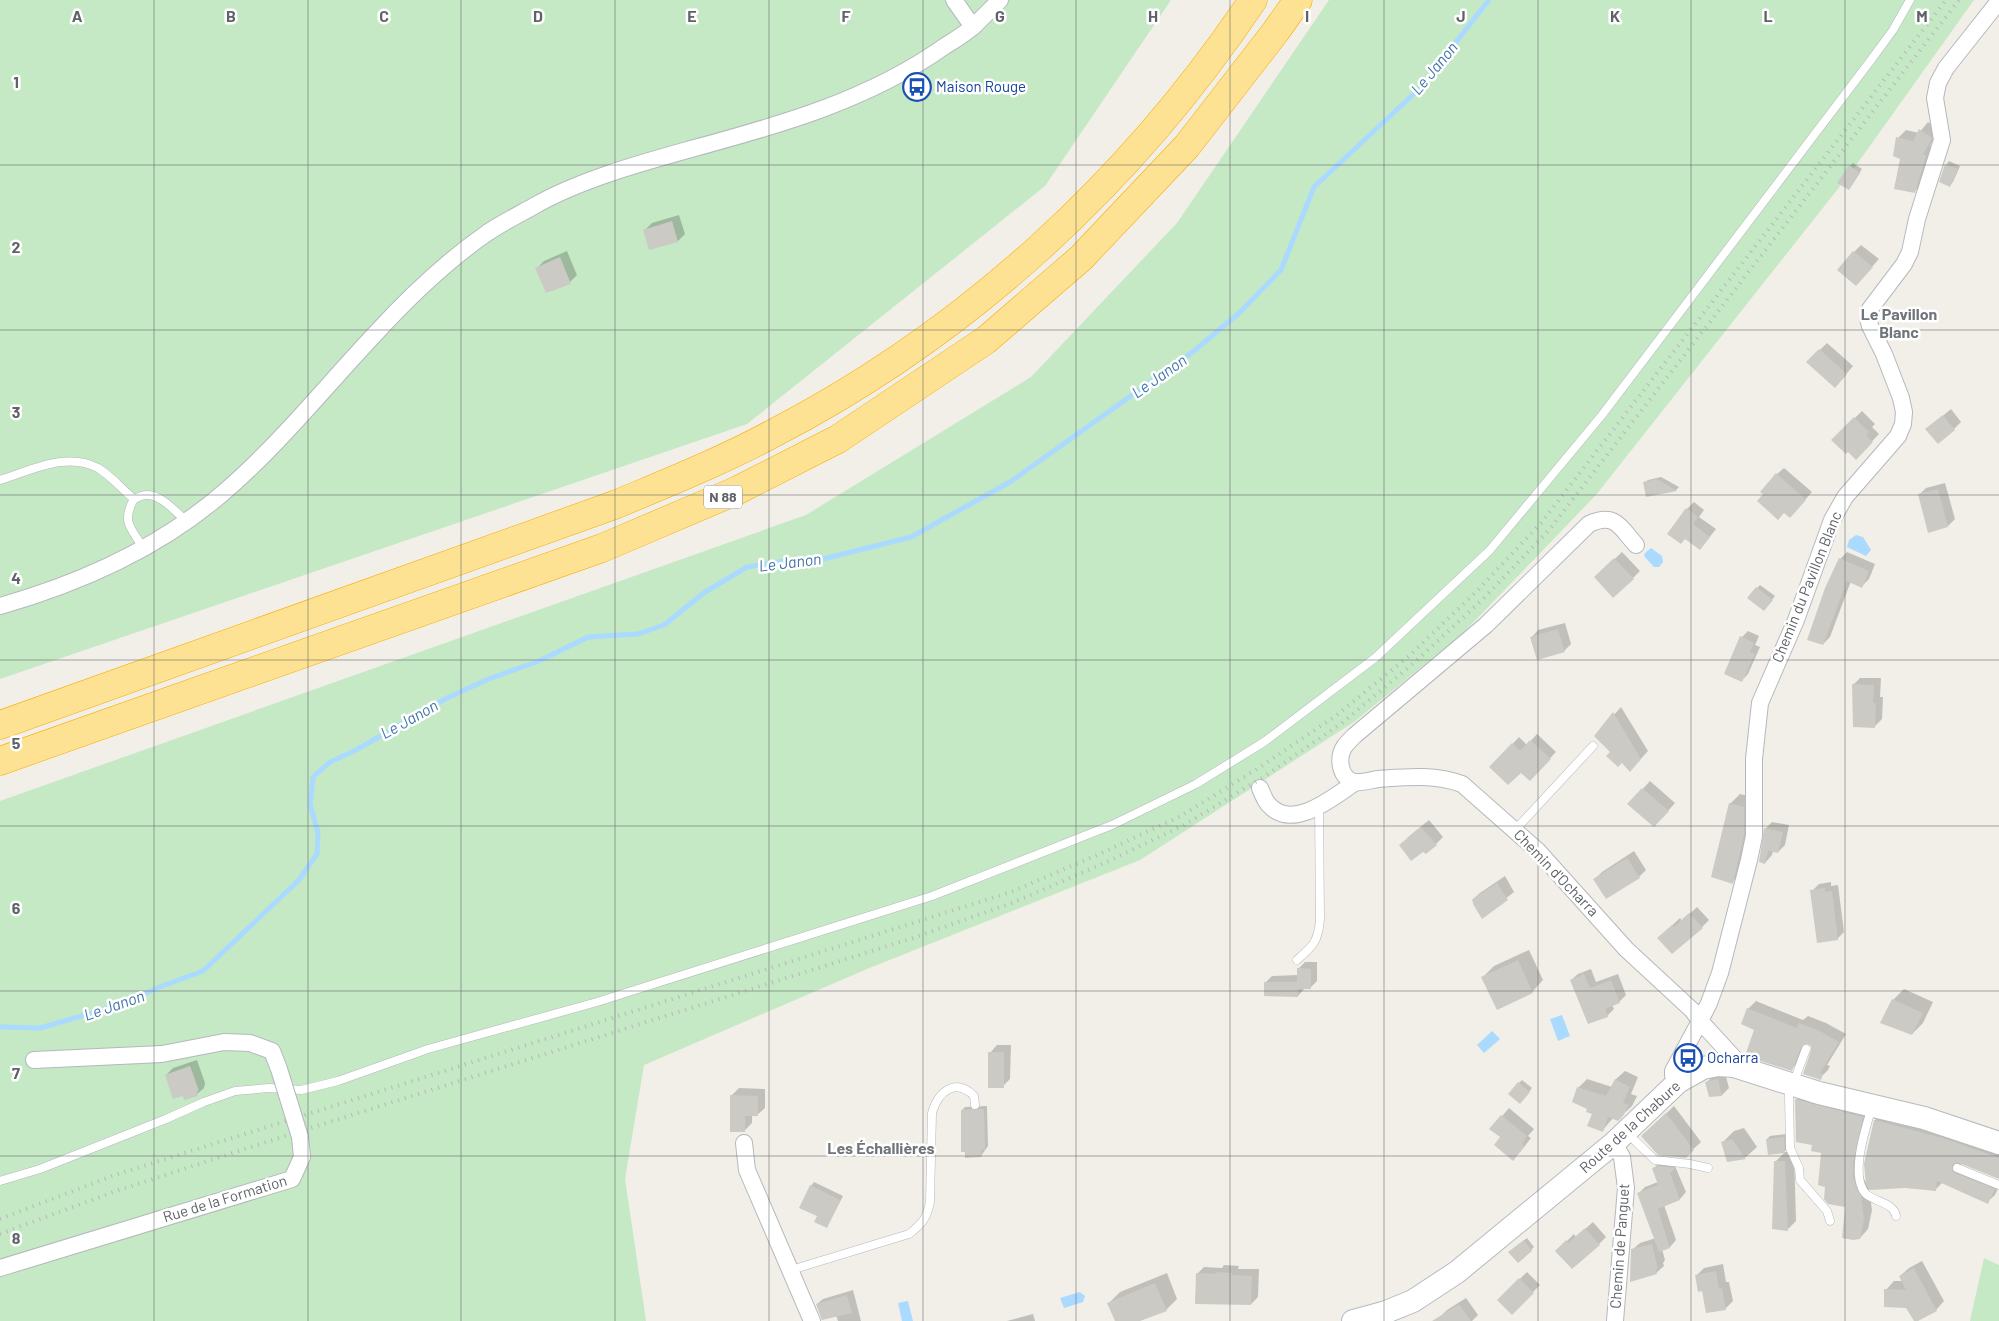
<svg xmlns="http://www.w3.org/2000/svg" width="1999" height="1321" font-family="Barlow,sans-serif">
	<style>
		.green { fill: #c5e8c5 }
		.water { fill: #aadaff }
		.shadow { fill: #0003 }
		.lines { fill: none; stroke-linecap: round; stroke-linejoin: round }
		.stream { stroke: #aadaff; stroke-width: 5 }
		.building { fill: #cccac5 }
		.lane-casing { stroke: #b5b8bc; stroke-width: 9 }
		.street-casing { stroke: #b5b8bc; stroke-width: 18 }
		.secondary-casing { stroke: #b6babf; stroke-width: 24 }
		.highway-casing { stroke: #f9ab00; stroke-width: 29 }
		.lane { stroke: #fff; stroke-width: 8 }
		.street { stroke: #fff; stroke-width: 16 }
		.secondary { stroke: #fff; stroke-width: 22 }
		.highway { stroke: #fde293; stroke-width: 28 }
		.rail { stroke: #b6b7b8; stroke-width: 4; stroke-dasharray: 1 6; stroke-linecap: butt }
		.street-bridge-casing { stroke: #b5b8bc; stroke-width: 18; stroke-linecap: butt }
		.street-bridge { stroke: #fff; stroke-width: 16 }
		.grid { fill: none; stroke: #5f6368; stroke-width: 1; stroke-opacity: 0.55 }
		.labels { text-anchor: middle; stroke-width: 5; stroke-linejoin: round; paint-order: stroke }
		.shield { fill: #fff; stroke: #8f9295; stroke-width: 1 }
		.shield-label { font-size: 14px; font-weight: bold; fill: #5f6368 }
		.transit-label { font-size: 15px; fill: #164399; stroke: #fff; text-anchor: start }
		.street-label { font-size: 15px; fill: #5f6368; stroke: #fff }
		.water-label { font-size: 16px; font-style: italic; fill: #4174aa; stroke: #fff }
		.neighbourhood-label { font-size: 16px; font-weight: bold; fill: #70757a; stroke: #fff }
		.grid-label { font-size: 16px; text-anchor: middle; font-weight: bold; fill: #5f6368; stroke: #fff; stroke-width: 5; stroke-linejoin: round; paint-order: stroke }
	</style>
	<rect width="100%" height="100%" fill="#f1efe8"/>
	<!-- green -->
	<g class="green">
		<path d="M0,0H1171L1045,186L747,424L0,679Z"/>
		<path d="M1329,0H1974L1852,171L1596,495L1463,633L1354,722L1140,860L867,969L644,1065L625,1179L646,1321H0V801L806,515L1031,377L1177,223Z"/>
		<path d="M1984,1258L1999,1265V1321H1970Z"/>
	</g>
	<!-- water -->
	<g class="water">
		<path d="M1856,535L1863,537L1871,550L1866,556L1847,547L1849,540Z"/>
		<path d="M1651,548L1662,556L1663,562L1659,567H1654L1644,556L1645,553Z"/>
		<path d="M1562,1015L1570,1036L1558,1041L1550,1019Z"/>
		<path d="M1492,1031L1500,1039L1484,1053L1477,1045Z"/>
		<path d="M1080,1292L1085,1296L1083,1302L1064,1308L1060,1298Z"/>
		<path d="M908,1301L913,1321H902L898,1303Z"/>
	</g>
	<!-- shadow -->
	<g class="shadow">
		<path d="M1928,122L1939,130L1930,146L1934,148L1922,184L1914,192L1901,159L1898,138L1906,130L1919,133Z"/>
		<path d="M1949,161L1960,166L1953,182L1950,185L1946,165Z"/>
		<path d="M1853,163L1862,169L1852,185L1850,166Z"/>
		<path d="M679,215L685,234L678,241L645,230L652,223Z"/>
		<path d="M1861,245L1879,259L1863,277L1854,252Z"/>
		<path d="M567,251L577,275L570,282L537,268L544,261Z"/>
		<path d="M1827,343L1853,366L1842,379L1808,362Z"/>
		<path d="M1951,409L1961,422L1954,429H1927Z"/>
		<path d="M1862,411L1875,424L1872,427L1879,434L1856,458L1833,440Z"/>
		<path d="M1784,468L1812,492L1796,510L1777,474Z"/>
		<path d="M1661,477L1679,487L1676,490L1647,496L1644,483L1648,480Z"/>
		<path d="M1945,483L1955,519L1948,526L1919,495L1926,488Z"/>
		<path d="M1694,502L1704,510L1699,517L1716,529L1700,549L1687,509Z"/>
		<path d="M1622,552L1640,571L1633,578L1596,577Z"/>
		<path d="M1847,552L1875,564L1869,579L1862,586L1851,581L1830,637L1823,644L1840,559Z"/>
		<path d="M1760,585L1775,596L1767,606L1757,588Z"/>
		<path d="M1565,623L1571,644L1564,651L1532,637L1538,630Z"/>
		<path d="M1748,631L1759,636L1755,645L1760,647L1748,674L1741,681L1742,637Z"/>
		<path d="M1860,678H1881L1880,697H1883L1882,719L1875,726L1853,685Z"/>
		<path d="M1621,707L1648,751L1637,763L1612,752L1595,736Z"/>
		<path d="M1537,734L1556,752L1536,773L1491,767L1519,737L1527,745Z"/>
		<path d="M1650,781L1675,803L1661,819L1629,804Z"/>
		<path d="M1740,794L1753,797L1742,873L1732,882L1730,804Z"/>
		<path d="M1429,820L1443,837L1436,844L1423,850L1407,838Z"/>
		<path d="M1772,822L1789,825L1785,845L1778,852L1773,851L1772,855L1765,863V829Z"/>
		<path d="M1634,851L1646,870L1639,877L1595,879L1602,872Z"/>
		<path d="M1505,876L1514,892L1482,917L1472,900L1480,893Z"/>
		<path d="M1831,882V886L1838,885L1844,932L1837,939L1812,891L1819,884Z"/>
		<path d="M1697,907L1709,920L1702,927L1666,931L1680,918L1682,921Z"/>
		<path d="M1529,950L1543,980L1532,992L1483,977L1494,966Z"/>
		<path d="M1305,962H1317V981L1310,988H1305L1298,996L1265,983L1272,976L1298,975V969Z"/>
		<path d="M1591,969L1596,982L1618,974L1626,995L1619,1002L1612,1005L1614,1009L1607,1016L1571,980L1578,974Z"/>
		<path d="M1904,989L1933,1002L1923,1023L1912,1034L1893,1000Z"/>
		<path d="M1756,1001L1803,1020L1808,1016L1826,1023L1846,1034L1827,1065L1830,1066L1828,1070L1820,1078L1812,1045L1806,1043L1799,1061L1792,1069L1756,1029L1748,1009Z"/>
		<path d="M997,1045H1011L1010,1079L1003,1086L990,1053Z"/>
		<path d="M197,1060L205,1083L204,1088L197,1094L166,1075L173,1068Z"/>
		<path d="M1625,1071L1638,1077L1631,1094L1637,1096L1632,1106L1617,1120L1613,1118L1602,1131L1578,1088L1587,1079L1612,1087L1616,1079Z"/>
		<path d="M1725,1073L1729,1088L1722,1095L1710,1096L1707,1082L1714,1075Z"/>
		<path d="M1522,1080L1532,1088L1523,1099L1519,1083Z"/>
		<path d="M739,1088L765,1089V1108L757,1115H752V1123L745,1130L732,1095Z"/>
		<path d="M1804,1091L1871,1109L1861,1168L1864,1179L1868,1186L1866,1164L1875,1120L1883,1113L1999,1148V1178L1960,1162L1962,1166L1999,1181V1186L1995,1195L1987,1202L1943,1182L1935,1190L1905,1187L1869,1189L1872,1210L1868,1229L1860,1238L1846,1206L1826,1186L1823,1152L1813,1144L1796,1100Z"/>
		<path d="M987,1106L988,1146L981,1156L962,1110L965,1107Z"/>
		<path d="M1674,1106L1701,1142L1685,1157L1650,1129Z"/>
		<path d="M1509,1108L1534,1129L1528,1136L1531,1138L1520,1152L1491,1129Z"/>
		<path d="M1744,1128L1757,1147L1746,1157L1728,1160L1723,1142L1734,1131Z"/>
		<path d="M1787,1134L1788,1148L1784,1152L1767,1139L1770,1136Z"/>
		<path d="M1785,1152H1794L1796,1221L1787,1230L1776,1161Z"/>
		<path d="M1660,1162L1675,1166L1686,1192L1680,1199L1664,1205L1676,1240L1670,1247L1662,1249L1665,1260L1663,1263L1664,1266L1656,1273L1632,1250L1640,1243L1656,1238L1639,1193L1645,1187L1658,1182L1654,1168Z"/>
		<path d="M814,1182L843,1196L827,1227L819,1216L811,1186Z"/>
		<path d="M1593,1222L1606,1237L1599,1244L1557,1251L1574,1234L1576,1237Z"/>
		<path d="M1527,1238L1534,1247L1531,1250L1513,1249Z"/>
		<path d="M1922,1261L1944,1301L1936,1310L1915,1321L1907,1307L1886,1290L1894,1281H1903L1900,1276L1909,1268Z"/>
		<path d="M1723,1264L1726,1282H1729L1733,1301L1725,1309L1703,1290L1697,1275L1704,1268Z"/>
		<path d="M1224,1265L1239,1266L1238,1269H1259L1258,1297L1251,1304L1197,1274L1204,1267L1222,1268Z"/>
		<path d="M1527,1272L1540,1285L1512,1313L1498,1300Z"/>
		<path d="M1167,1273L1177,1299L1166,1310L1136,1321H1116L1109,1303L1120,1292Z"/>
		<path d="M853,1290L861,1321H838L836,1315L817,1304L823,1299Z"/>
		<path d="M1466,1298L1478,1315L1472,1321H1441L1440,1317L1447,1310Z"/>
		<path d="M1033,1314L1035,1321H1007Z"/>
	</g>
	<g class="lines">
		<!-- stream -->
		<path class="stream" d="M0,1027L40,1028L116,1006L162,986L203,971L299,880L317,854L318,833L310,804L313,777L330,762L356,750L445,699L486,680L539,661L588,637L638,634L664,625L705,592L747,567L791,560L823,559L911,537L1010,482L1194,351L1238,314L1281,270L1314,187L1419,89L1489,0"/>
	</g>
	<!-- building -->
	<g class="building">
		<path d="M1919,129L1931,137L1932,139L1923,154L1926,156L1915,193L1894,189L1900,159L1893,156L1896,137L1913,141Z"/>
		<path d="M1945,164L1958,169L1950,187L1939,182Z"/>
		<path d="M1849,165L1860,173L1849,190L1837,183Z"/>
		<path d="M672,221L678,242L649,250L643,230Z"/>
		<path d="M1853,251L1873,267L1856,286L1837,270Z"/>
		<path d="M560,257L571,284L546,293L535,268Z"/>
		<path d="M1819,349L1847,374L1835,388L1806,362Z"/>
		<path d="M1943,415L1955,430L1938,444L1925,429Z"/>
		<path d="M1854,417L1869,432L1866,435L1873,442L1856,460L1848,452L1846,454L1831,440Z"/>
		<path d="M1776,473L1806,500L1790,518L1784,513L1778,520L1757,501L1763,494L1760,492Z"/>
		<path d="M1657,479L1677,491L1646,497L1643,482Z"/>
		<path d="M1938,489L1948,527L1928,533L1918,494Z"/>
		<path d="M1686,508L1698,517L1693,524L1710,537L1700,550L1685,539L1681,544L1667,534Z"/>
		<path d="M1614,558L1634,579L1613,598L1594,577Z"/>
		<path d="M1839,558L1869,571L1862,588L1847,581L1823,645L1807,640L1825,588Z"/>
		<path d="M1756,587L1773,600L1764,611L1747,598Z"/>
		<path d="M1558,629L1565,652L1537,660L1530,637Z"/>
		<path d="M1740,636L1754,643L1750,652L1755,654L1742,682L1724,674Z"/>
		<path d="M1852,684L1874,685L1873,703H1876L1875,728L1853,727Z"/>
		<path d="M1613,712L1641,759L1630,772L1622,763L1618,767L1606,756L1610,752L1594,736Z"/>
		<path d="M1530,740L1551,759L1530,781L1521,773L1508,785L1489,767L1512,743L1520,751Z"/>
		<path d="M1642,788L1669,811L1654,827L1627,804Z"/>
		<path d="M1729,803L1744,807V835L1733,884L1711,877Z"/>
		<path d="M1421,827L1437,845L1426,854L1423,852L1411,861L1399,845Z"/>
		<path d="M1764,828L1783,832L1778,853L1768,851L1765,864L1759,862Z"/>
		<path d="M1627,858L1640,878L1606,899L1593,879Z"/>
		<path d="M1497,883L1508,900L1482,919L1473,904V899Z"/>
		<path d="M1825,888V892L1832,891L1838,940L1817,943L1810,890Z"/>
		<path d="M1689,913L1703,928L1672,954L1657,938L1672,925L1674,927Z"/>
		<path d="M1518,960L1533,993L1497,1010L1481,977Z"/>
		<path d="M1297,968L1311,969V989H1298V997L1264,996V982H1297Z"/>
		<path d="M1584,974L1590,988L1611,980L1620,1003L1605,1009L1608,1017L1588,1024L1570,980Z"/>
		<path d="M1892,999L1923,1013L1912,1035L1880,1023Z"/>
		<path d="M1747,1008L1797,1028L1799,1023L1818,1030L1839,1042L1820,1073L1823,1074L1821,1080L1803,1074L1811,1050V1046L1807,1044L1801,1047L1792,1071L1745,1056L1754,1030L1741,1024Z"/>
		<rect x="988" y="1052" width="16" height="36"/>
		<path d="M190,1066L199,1091H197L198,1096L184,1100L183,1096L173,1099L165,1075Z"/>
		<path d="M1615,1079L1630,1087L1623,1103L1629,1105L1623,1116L1618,1121L1608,1117L1603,1132L1587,1126L1592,1114L1586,1112L1587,1109L1572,1102L1577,1087L1606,1096Z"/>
		<path d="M1718,1079L1722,1096L1709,1097L1705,1082Z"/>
		<path d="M1518,1082L1530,1092L1520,1104L1508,1094Z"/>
		<path d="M730,1095L758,1096V1116H745V1132H730Z"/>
		<path d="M1795,1099L1863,1117L1853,1164V1177L1856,1187L1861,1196L1864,1219L1860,1239L1853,1240L1842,1238L1845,1207L1828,1204L1824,1199L1825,1187L1818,1185L1821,1153L1811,1151L1812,1145L1796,1142Z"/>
		<path d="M972,1109H984L985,1150H981L982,1157L965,1158V1152H961V1110Z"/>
		<path d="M1666,1113L1694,1150L1686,1158L1658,1155L1641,1136Z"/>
		<path d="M1501,1115L1527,1136L1522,1144L1525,1146L1513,1161L1494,1145L1500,1137L1489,1129Z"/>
		<path d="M1874,1120L1946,1139L1999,1158V1179L1959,1163H1954L1952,1166V1171L1955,1173L1995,1189L1988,1204L1937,1181L1936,1191L1905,1188L1870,1190L1866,1184L1864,1164Z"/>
		<path d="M1784,1137L1785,1153L1768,1155L1766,1139Z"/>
		<path d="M1732,1139L1746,1159L1727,1162L1721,1142Z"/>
		<path d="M1774,1161H1785L1788,1231L1772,1229Z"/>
		<path d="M1658,1166L1675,1168L1670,1173L1680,1200L1658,1209L1670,1248L1659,1252L1637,1193L1658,1185L1652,1168Z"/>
		<path d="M810,1185L840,1200L827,1228L814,1222L817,1216L799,1208Z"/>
		<path d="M1585,1228L1600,1245L1572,1269L1555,1251L1566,1240L1568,1243Z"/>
		<path d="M1524,1240L1532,1251L1518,1263L1508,1252Z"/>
		<path d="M1652,1244L1658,1269H1656L1657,1274L1630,1282L1631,1249Z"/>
		<path d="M1914,1268L1937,1311L1918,1321H1914L1906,1308L1884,1307V1289L1906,1290L1899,1276Z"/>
		<path d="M1716,1271L1719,1289L1722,1288L1726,1310L1706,1313L1702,1291L1698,1292L1695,1275Z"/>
		<path d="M1216,1272L1232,1273V1275L1252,1276L1251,1305L1195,1304L1196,1273L1216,1274Z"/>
		<path d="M1519,1278L1534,1293L1512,1315L1497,1300Z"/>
		<path d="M1155,1283L1167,1311L1140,1321H1115L1107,1303Z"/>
		<path d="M847,1295L852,1313L822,1320L816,1304Z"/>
		<path d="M1459,1304L1471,1321H1432Z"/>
	</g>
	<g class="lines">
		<defs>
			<g id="lane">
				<path d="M0,480C30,471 67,451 98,468C111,476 122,489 134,499"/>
				<path d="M144,549C131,528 121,522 134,499C137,498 142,495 146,495C161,494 176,512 186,521"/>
				<path d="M1515,830L1593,746"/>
				<path d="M1297,960C1313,946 1318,942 1320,920L1319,805"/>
				<path d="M1806,1049L1789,1095L1790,1148L1799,1168L1800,1180L1827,1211L1830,1221"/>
				<path d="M1872,1107C1866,1127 1849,1176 1866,1194C1875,1202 1894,1203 1896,1216"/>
				<path d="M1627,1133L1655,1160L1690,1164L1708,1168"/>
				<path d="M1957,1168L1999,1185"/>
				<path d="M0,1181L40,1169L166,1119L204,1102L235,1091L269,1088L301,1090L338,1081L428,1049L597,1002L932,896L1112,825L1196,784L1264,742L1375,658L1490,550L1602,415L1871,60L1893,30L1910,0"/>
				<path d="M791,1270L909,1234C922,1224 927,1218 930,1202L932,1113C938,1092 955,1077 974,1096L975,1105"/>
			</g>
			<g id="street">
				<path d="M954,0L973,27"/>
				<path d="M1636,545C1620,527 1615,512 1589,524L1486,625L1354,736C1351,739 1347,743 1344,747C1337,759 1340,779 1355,782C1362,783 1371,780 1378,779C1407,777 1434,774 1462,784L1538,851L1626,949L1693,1011L1700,1021L1673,1071V1075L1678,1082"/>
				<path d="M0,606C81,583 158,549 223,493C279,445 325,387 376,333C409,297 447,261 487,233C502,223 518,215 534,206C579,180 641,163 691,149C780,125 869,100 945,46C955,40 966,33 975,25C983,17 992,8 1000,0"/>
				<path d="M1260,788C1262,793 1265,801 1269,805C1293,832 1334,796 1356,782"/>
				<path d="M34,1060L162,1054L224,1042L250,1043L272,1051L279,1069"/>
				<path d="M1734,1066V1058L1700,1021L1709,1003L1720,973L1749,860L1754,836V759L1760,703L1796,620L1832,520L1845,497L1898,436L1903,424L1904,412L1901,398L1884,354L1870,326L1868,318L1870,309L1904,264L1910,252L1917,219L1942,140L1935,98L1938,83L1946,68L1999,1"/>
				<path d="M744,1143L747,1170L812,1321"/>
				<path d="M1614,1143L1622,1157L1626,1188L1615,1321"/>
				<path d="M0,1268L292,1179L302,1157L300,1137"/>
			</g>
			<path id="secondary" d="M1353,1321L1386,1312L1413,1301L1457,1272L1614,1143L1678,1082L1703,1068L1718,1065L1734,1066L1819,1093L1924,1118L1999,1143"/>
			<g id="highway">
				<path d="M0,725L617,504C669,482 722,461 772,434C967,333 1131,182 1253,0"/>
				<path d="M0,761L602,548L736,491L838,439L986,340L1081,258L1187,146L1276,31L1298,0"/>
			</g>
		</defs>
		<!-- lane casing -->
		<use href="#lane" class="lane-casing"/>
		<!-- street casing -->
		<use href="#street" class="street-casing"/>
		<!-- secondary casing -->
		<use href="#secondary" class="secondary-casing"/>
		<!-- highway casing -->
		<use href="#highway" class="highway-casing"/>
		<!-- lane -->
		<use href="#lane" class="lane"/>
		<!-- street -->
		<use href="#street" class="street"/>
		<!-- secondary -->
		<use href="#secondary" class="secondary"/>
		<!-- highway -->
		<use href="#highway" class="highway"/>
		<!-- rail -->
		<g class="rail">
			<path d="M0,1219L115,1175L1011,892L1095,856L1181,816L1260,767L1337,715L1409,656L1477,591L1541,523L1946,0"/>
			<path d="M0,1234L119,1190L282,1137L913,938L1012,903L1100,865L1184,825L1265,776L1342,723L1415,662L1483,599L1549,530L1959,0"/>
		</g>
		<defs>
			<path id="street-bridge" d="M279,1069L300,1137"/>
		</defs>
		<!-- street-bridge casing -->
		<use href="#street-bridge" class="street-bridge-casing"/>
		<!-- street-bridge -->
		<use href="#street-bridge" class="street-bridge"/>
	</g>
	<!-- grid -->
	<path class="grid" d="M154,0V1321M308,0V1321M461,0V1321M615,0V1321M769,0V1321M923,0V1321M1076,0V1321M1230,0V1321M1384,0V1321M1538,0V1321M1691,0V1321M1845,0V1321M0,165H1999M0,330H1999M0,495H1999M0,660H1999M0,826H1999M0,991H1999M0,1156H1999"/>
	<!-- icons -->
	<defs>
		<symbol id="bus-ring" viewBox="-11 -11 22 22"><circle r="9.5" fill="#fff" stroke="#1a4fb4" stroke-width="1.5"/><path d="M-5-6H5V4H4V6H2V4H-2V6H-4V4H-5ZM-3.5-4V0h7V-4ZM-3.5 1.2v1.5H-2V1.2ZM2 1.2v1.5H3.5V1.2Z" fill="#1a4fb4"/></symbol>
	</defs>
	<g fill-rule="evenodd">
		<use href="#bus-ring" x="901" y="71" width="32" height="32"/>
		<use href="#bus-ring" x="1672" y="1042" width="32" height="32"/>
	</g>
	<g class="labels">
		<!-- shield labels -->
		<rect class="shield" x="704" y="485.5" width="38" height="23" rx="4"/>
		<g class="shield-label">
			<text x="723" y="502">N 88</text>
		</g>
		<!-- transit labels -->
		<g class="transit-label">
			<text x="936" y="92">Maison Rouge</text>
			<text x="1707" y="1063">Ocharra</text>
		</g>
		<!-- street labels -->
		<g class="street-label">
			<text transform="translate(1807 587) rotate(-68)" y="5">Chemin du Pavillon Blanc</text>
			<text transform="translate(1556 873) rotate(46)" y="5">Chemin d'Ocharra</text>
			<text transform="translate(1630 1127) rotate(-42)" y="5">Route de la Chabure</text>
			<text transform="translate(225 1199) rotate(-17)" y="5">Rue de la Formation</text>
			<text transform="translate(1620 1246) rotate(-86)" y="5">Chemin de Panguet</text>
		</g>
		<!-- water labels -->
		<g class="water-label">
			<text transform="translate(1434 68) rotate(-50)" y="6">Le Janon</text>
			<text transform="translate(1159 376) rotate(-35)" y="6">Le Janon</text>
			<text transform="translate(790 562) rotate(-7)" y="6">Le Janon</text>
			<text transform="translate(409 719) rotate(-29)" y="6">Le Janon</text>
			<text transform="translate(114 1005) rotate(-19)" y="6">Le Janon</text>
		</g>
		<!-- neighbourhood labels -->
		<g class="neighbourhood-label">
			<text x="1899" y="320">Le Pavillon<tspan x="1899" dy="18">Blanc</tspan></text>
			<text x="881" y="1154">Les Échallières</text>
		</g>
	</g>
	<g class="grid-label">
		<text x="77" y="22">A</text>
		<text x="231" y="22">B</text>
		<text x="384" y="22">C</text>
		<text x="538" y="22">D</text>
		<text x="692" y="22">E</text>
		<text x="846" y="22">F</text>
		<text x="1000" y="22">G</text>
		<text x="1153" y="22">H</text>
		<text x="1307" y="22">I</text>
		<text x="1461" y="22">J</text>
		<text x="1615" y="22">K</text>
		<text x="1768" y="22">L</text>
		<text x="1922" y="22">M</text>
		<text x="16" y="88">1</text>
		<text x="16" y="253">2</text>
		<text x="16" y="418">3</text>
		<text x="16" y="584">4</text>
		<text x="16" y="749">5</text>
		<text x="16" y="914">6</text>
		<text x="16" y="1079">7</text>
		<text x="16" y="1244">8</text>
	</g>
</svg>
